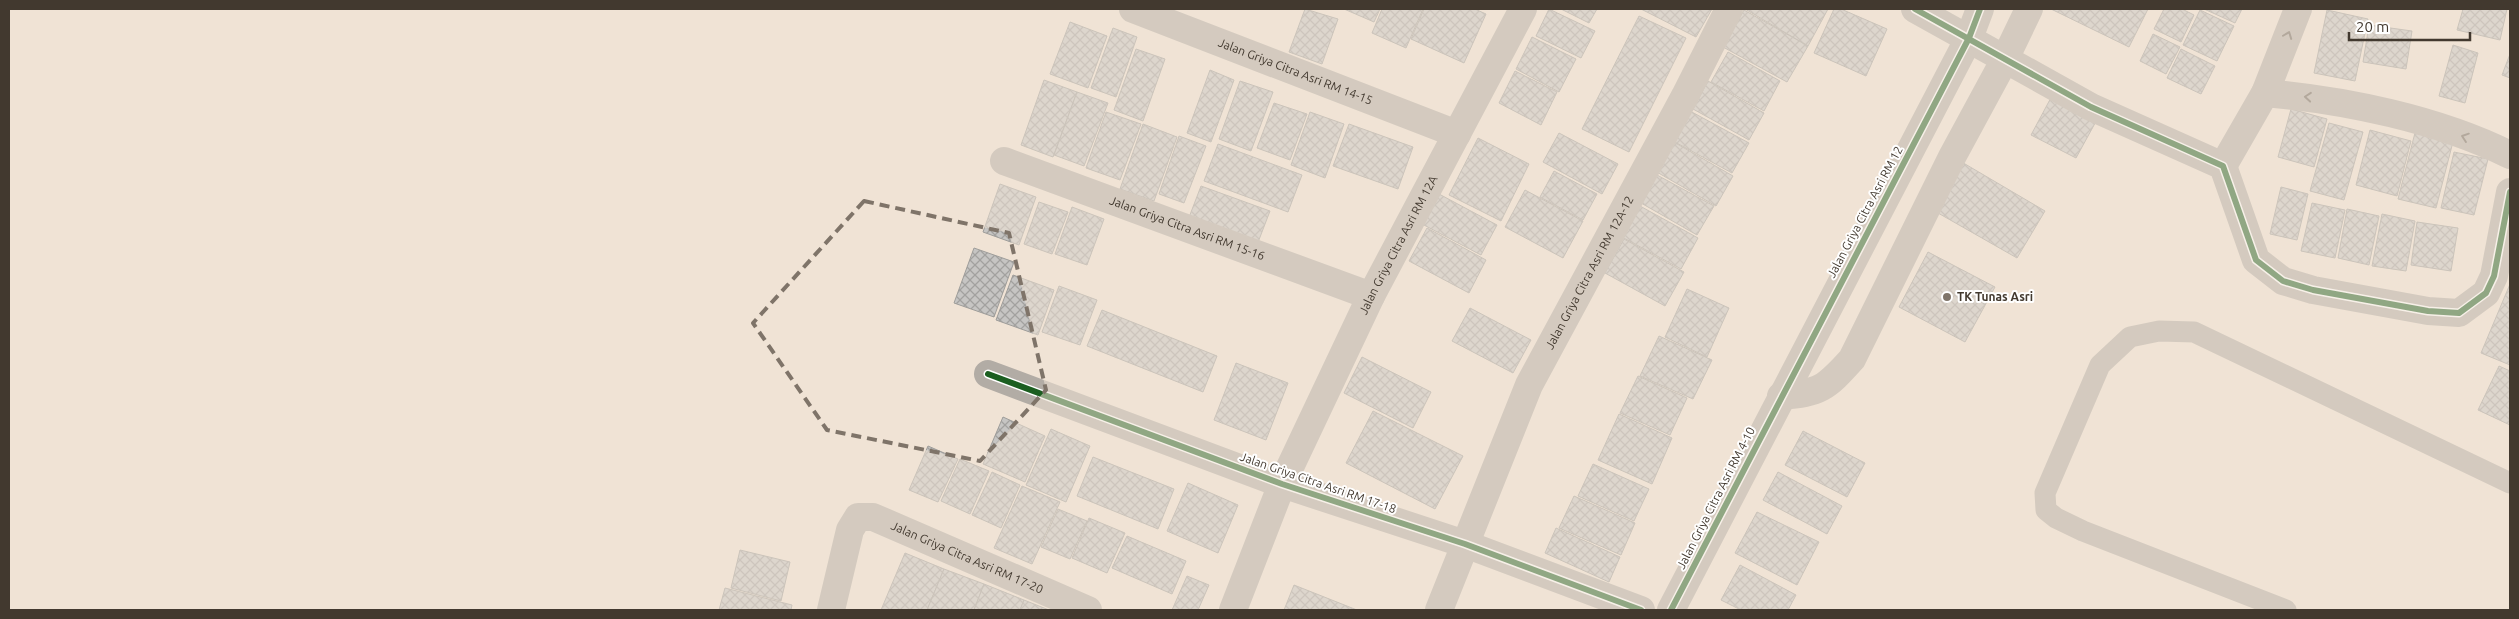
<svg xmlns="http://www.w3.org/2000/svg" width="2519" height="619" font-family="Ubuntu,sans-serif">
	<style>
		.building { fill: url(#building-cross-hatch); stroke: #9e9d9a }
		.lines { fill: none; stroke-linecap: round; stroke-linejoin: round }
		.service { stroke: #b2aca5; stroke-width: 21 }
		.minor { stroke: #b2aca5; stroke-width: 28 }
		.cycleway-casing { stroke: #fff; stroke-width: 9 }
		.cycleway { stroke: #1b5e20; stroke-width: 6 }
		.oneway { stroke: #696158 }
		.marked { fill: none; stroke: #7f7469; stroke-width: 4; stroke-dasharray: 10 6; stroke-linejoin: round }
		.poi-dot { fill: #7f7469; stroke: #fff; stroke-width: 2 }
		.labels { text-anchor: middle; stroke-width: 4; stroke-linejoin: round; paint-order: stroke }
		.street-label { font-size: 12px; fill: #42392f; stroke: #fff }
		.poi-label { font-size: 12px; font-weight: bold; fill: #42392f; stroke: #fff; text-anchor: start }
	</style>
	<defs>
		<pattern id="building-cross-hatch" width="8" height="8" patternUnits="userSpaceOnUse" patternTransform="scale(1.25)"><rect width="8" height="8" fill="#c6c5c3"/><path d="M0 0l8 8M0 8l8-8" fill="none" stroke="#a2a19f"/></pattern>
	</defs>
	<rect width="100%" height="100%" fill="#f0e3d5"/>
	<!-- building -->
	<g class="building">
		<path d="M1305,9L1338,19L1322,64L1289,52Z"/>
		<path d="M1344,9H1380L1374,22Z"/>
		<path d="M1382,9H1423L1406,48L1372,33Z"/>
		<path d="M1424,9H1475L1486,14L1464,63L1411,39Z"/>
		<path d="M1549,9L1595,31L1581,58L1536,36Z"/>
		<path d="M1561,9H1597L1589,23Z"/>
		<path d="M1641,9H1712L1696,37Z"/>
		<path d="M1745,9H1828L1808,46Z"/>
		<path d="M1834,9H1841L1887,29L1866,76L1814,53Z"/>
		<path d="M2051,9H2148L2129,47Z"/>
		<path d="M2164,9H2182L2194,15L2181,42L2154,29Z"/>
		<path d="M2204,9H2242L2235,23Z"/>
		<path d="M2463,9H2507L2500,40L2457,30Z"/>
		<path d="M1744,10L1808,46L1787,82L1723,47Z"/>
		<path d="M2200,10L2234,26L2217,61L2183,45Z"/>
		<path d="M2327,10L2368,19L2355,81L2314,73Z"/>
		<path d="M1639,16L1686,38L1629,152L1582,129Z"/>
		<path d="M1070,22L1107,36L1088,88L1050,74Z"/>
		<path d="M2369,25L2412,31L2406,69L2363,62Z"/>
		<path d="M1113,28L1137,37L1116,97L1091,88Z"/>
		<path d="M2153,34L2180,47L2166,74L2140,61Z"/>
		<path d="M1532,37L1576,59L1559,92L1516,69Z"/>
		<path d="M2453,45L2478,53L2465,103L2439,96Z"/>
		<path d="M1136,49L1165,59L1143,121L1114,110Z"/>
		<path d="M2181,49L2215,66L2201,94L2167,78Z"/>
		<path d="M1728,52L1780,81L1764,111L1711,82Z"/>
		<path d="M2510,54V78L2502,75Z"/>
		<path d="M1210,70L1234,80L1211,142L1187,133Z"/>
		<path d="M1515,71L1557,92L1541,125L1499,103Z"/>
		<path d="M1044,80L1077,92L1053,157L1021,145Z"/>
		<path d="M1240,81L1273,92L1251,151L1219,139Z"/>
		<path d="M1708,81L1764,113L1749,140L1693,109Z"/>
		<path d="M1077,92L1108,103L1084,166L1054,155Z"/>
		<path d="M2054,92L2099,116L2076,158L2031,135Z"/>
		<path d="M1274,103L1307,114L1290,160L1257,148Z"/>
		<path d="M2291,109L2327,119L2314,167L2278,157Z"/>
		<path d="M1690,111L1749,143L1732,173L1673,141Z"/>
		<path d="M1106,112L1141,124L1120,180L1086,168Z"/>
		<path d="M1310,112L1344,124L1325,178L1291,165Z"/>
		<path d="M2329,123L2363,132L2344,200L2310,191Z"/>
		<path d="M1143,124L1177,137L1154,201L1120,189Z"/>
		<path d="M1349,124L1413,147L1398,189L1333,166Z"/>
		<path d="M2417,125L2455,134L2436,208L2398,199Z"/>
		<path d="M2370,130L2411,141L2397,196L2356,185Z"/>
		<path d="M1559,133L1618,164L1602,194L1543,162Z"/>
		<path d="M1179,136L1206,146L1184,203L1159,194Z"/>
		<path d="M1478,138L1529,164L1501,221L1449,195Z"/>
		<path d="M1672,141L1733,176L1716,206L1655,171Z"/>
		<path d="M1218,144L1302,175L1288,212L1204,181Z"/>
		<path d="M2454,152L2488,159L2474,215L2441,208Z"/>
		<path d="M1960,161L2045,211L2017,258L1931,209Z"/>
		<path d="M1554,171L1597,194L1583,220L1540,197Z"/>
		<path d="M1657,175L1714,206L1697,235L1641,203Z"/>
		<path d="M1000,184L1036,197L1019,245L983,232Z"/>
		<path d="M1201,186L1270,211L1257,245L1188,220Z"/>
		<path d="M2281,187L2308,194L2297,240L2270,234Z"/>
		<path d="M1525,190L1583,221L1563,258L1505,227Z"/>
		<path d="M1439,194L1497,225L1481,255L1422,224Z"/>
		<path d="M1039,202L1068,212L1052,254L1024,244Z"/>
		<path d="M2312,203L2345,210L2335,258L2301,251Z"/>
		<path d="M1640,206L1698,238L1681,269L1622,237Z"/>
		<path d="M1072,207L1104,219L1087,265L1055,254Z"/>
		<path d="M2347,209L2379,216L2369,265L2338,258Z"/>
		<path d="M2382,214L2415,221L2406,271L2372,266Z"/>
		<path d="M2417,222L2458,228L2451,271L2411,265Z"/>
		<path d="M1427,228L1486,260L1469,293L1409,261Z"/>
		<path d="M1624,239L1684,272L1665,306L1605,273Z"/>
		<path d="M974,248L1014,262L994,317L954,303Z"/>
		<path d="M1928,252L1995,287L1965,342L1899,307Z"/>
		<path d="M1013,275L1054,290L1038,335L996,320Z"/>
		<path d="M2510,284V365L2481,353Z"/>
		<path d="M1059,286L1097,300L1080,345L1042,332Z"/>
		<path d="M1687,289L1729,308L1707,357L1665,337Z"/>
		<path d="M1470,308L1531,340L1513,373L1452,341Z"/>
		<path d="M1102,310L1217,356L1203,392L1087,346Z"/>
		<path d="M1659,336L1712,360L1693,399L1640,376Z"/>
		<path d="M1362,357L1431,392L1413,428L1344,393Z"/>
		<path d="M1236,363L1288,383L1266,440L1214,420Z"/>
		<path d="M2499,366L2510,371V425L2478,410Z"/>
		<path d="M1638,376L1687,398L1670,435L1620,413Z"/>
		<path d="M1373,411L1463,456L1435,509L1346,463Z"/>
		<path d="M1619,414L1672,438L1652,484L1598,460Z"/>
		<path d="M1003,417L1045,436L1025,482L983,464Z"/>
		<path d="M1051,429L1090,446L1066,502L1026,485Z"/>
		<path d="M1803,431L1865,463L1847,497L1785,465Z"/>
		<path d="M928,446L958,459L938,502L909,490Z"/>
		<path d="M1093,457L1174,489L1158,529L1077,496Z"/>
		<path d="M960,459L989,471L970,514L941,501Z"/>
		<path d="M1593,464L1649,489L1634,521L1578,496Z"/>
		<path d="M992,472L1020,485L1001,528L972,515Z"/>
		<path d="M1778,472L1842,506L1827,534L1763,500Z"/>
		<path d="M1188,483L1238,505L1218,553L1167,531Z"/>
		<path d="M1022,486L1060,502L1032,564L994,548Z"/>
		<path d="M1574,496L1635,523L1621,555L1559,528Z"/>
		<path d="M1058,509L1087,521L1070,559L1041,547Z"/>
		<path d="M1757,512L1819,542L1797,585L1735,553Z"/>
		<path d="M1089,518L1125,533L1107,573L1072,558Z"/>
		<path d="M1556,528L1620,557L1609,582L1545,553Z"/>
		<path d="M1127,536L1186,561L1172,594L1112,568Z"/>
		<path d="M740,550L790,562L781,601L731,588Z"/>
		<path d="M905,553L944,569L927,610H881Z"/>
		<path d="M1740,565L1796,595L1788,610H1741L1721,600Z"/>
		<path d="M944,569L984,584L974,610H927Z"/>
		<path d="M1187,576L1209,585L1198,610H1172Z"/>
		<path d="M984,584L1024,600L1020,610H974Z"/>
		<path d="M1294,585L1357,610H1284Z"/>
		<path d="M725,588L792,605L791,610H719Z"/>
		<path d="M1024,600L1049,610H1020Z"/>
	</g>
	<g class="lines">
		<!-- service -->
		<path class="service" d="M2286,610L2083,531L2056,518L2046,510L2045,493L2100,365L2130,337L2159,331L2194,332L2510,483"/>
		<!-- minor -->
		<g class="minor">
			<path id="s1" d="M1133,9L1457,134"/>
			<path d="M1915,9L2091,107L2223,166L2256,260L2283,281L2313,290L2428,311L2459,313L2486,293L2494,276L2510,192"/>
			<path d="M2265,93C2345,100 2438,119 2510,155"/>
			<path id="s2" d="M1004,161L1371,296"/>
			<path d="M2223,166L2265,93L2298,9"/>
			<path d="M988,374L1282,484L1465,544L1641,610"/>
			<path d="M1781,396C1820,393 1826,388 1852,359L1952,157L2004,61L2029,9"/>
			<path id="s3" d="M831,610L850,530L858,517H873L1088,610"/>
			<path id="s4" d="M1233,610L1282,484L1371,296L1523,9"/>
			<path id="s5" d="M1439,610L1529,385L1685,96L1729,9"/>
			<path d="M1671,610L1969,38L1980,9"/>
		</g>
		<defs>
			<g id="cycleway">
				<path d="M1915,9L2091,107L2223,166L2256,260L2283,281L2313,290L2428,311L2459,313L2486,293L2494,276L2510,192"/>
				<path d="M988,374L1282,484L1465,544L1641,610"/>
				<path d="M1671,610L1969,38L1980,9"/>
			</g>
		</defs>
		<!-- cycleway casing -->
		<use href="#cycleway" class="cycleway-casing"/>
		<!-- cycleway -->
		<use href="#cycleway" class="cycleway"/>
	</g>
	<!-- one-way arrows -->
	<defs><path id="oneway-chevron" d="M-2-3.5L2.5 0L-2 3.5" fill="none" stroke-width="1.6" stroke-linecap="round" stroke-linejoin="round" transform="scale(1.25)"/></defs>
	<g class="oneway">
		<use href="#oneway-chevron" transform="translate(2288 35) rotate(-69)"/>
		<use href="#oneway-chevron" transform="translate(2308 97) rotate(-175)"/>
		<use href="#oneway-chevron" transform="translate(2465 137) rotate(-161)"/>
	</g>
	<!-- marked area -->
	<path d="M0 0H2519V619H0ZM864,201L1009,233L1046,390L980,461L827,430L753,323Z" fill="#f0e3d5" fill-opacity=".55" fill-rule="evenodd"/>
	<path class="marked" d="M864,201L1009,233L1046,390L980,461L827,430L753,323Z"/>
	<!-- markers -->
	<circle class="poi-dot" cx="1947" cy="297" r="5"/>
	<g class="labels">
		<!-- street labels -->
		<g class="street-label">
			<text dy="4" stroke="none"><textPath href="#s1" startOffset="174">Jalan Griya Citra Asri RM 14-15</textPath></text>
			<text transform="translate(1865 212) rotate(-62)" y="4">Jalan Griya Citra Asri RM 12</text>
			<text dy="4" stroke="none"><textPath href="#s2" startOffset="195">Jalan Griya Citra Asri RM 15-16</textPath></text>
			<text dy="4" stroke="none"><textPath href="#s4" startOffset="401">Jalan Griya Citra Asri RM 12A</textPath></text>
			<text dy="4" stroke="none"><textPath href="#s5" startOffset="370">Jalan Griya Citra Asri RM 12A-12</textPath></text>
			<text transform="translate(1318 483) rotate(19)" y="4">Jalan Griya Citra Asri RM 17-18</text>
			<text transform="translate(1716 498) rotate(-63)" y="4">Jalan Griya Citra Asri RM 4-10</text>
			<text dy="4" stroke="none"><textPath href="#s3" startOffset="215">Jalan Griya Citra Asri RM 17-20</textPath></text>
		</g>
		<!-- poi labels -->
		<g class="poi-label">
			<text x="1957" y="301">TK Tunas Asri</text>
		</g>
	</g>
	<!-- border -->
	<rect width="2519" height="619" fill="none" stroke="#42392f" stroke-width="20"/>
	<!-- scale -->
	<path d="M2349 32v8h121v-8" fill="none" stroke="#42392f" stroke-width="2.5"/>
	<text x="2356" y="32" font-size="15" fill="#42392f" stroke="#ffffff" stroke-width="4" paint-order="stroke">20 m</text>
</svg>
